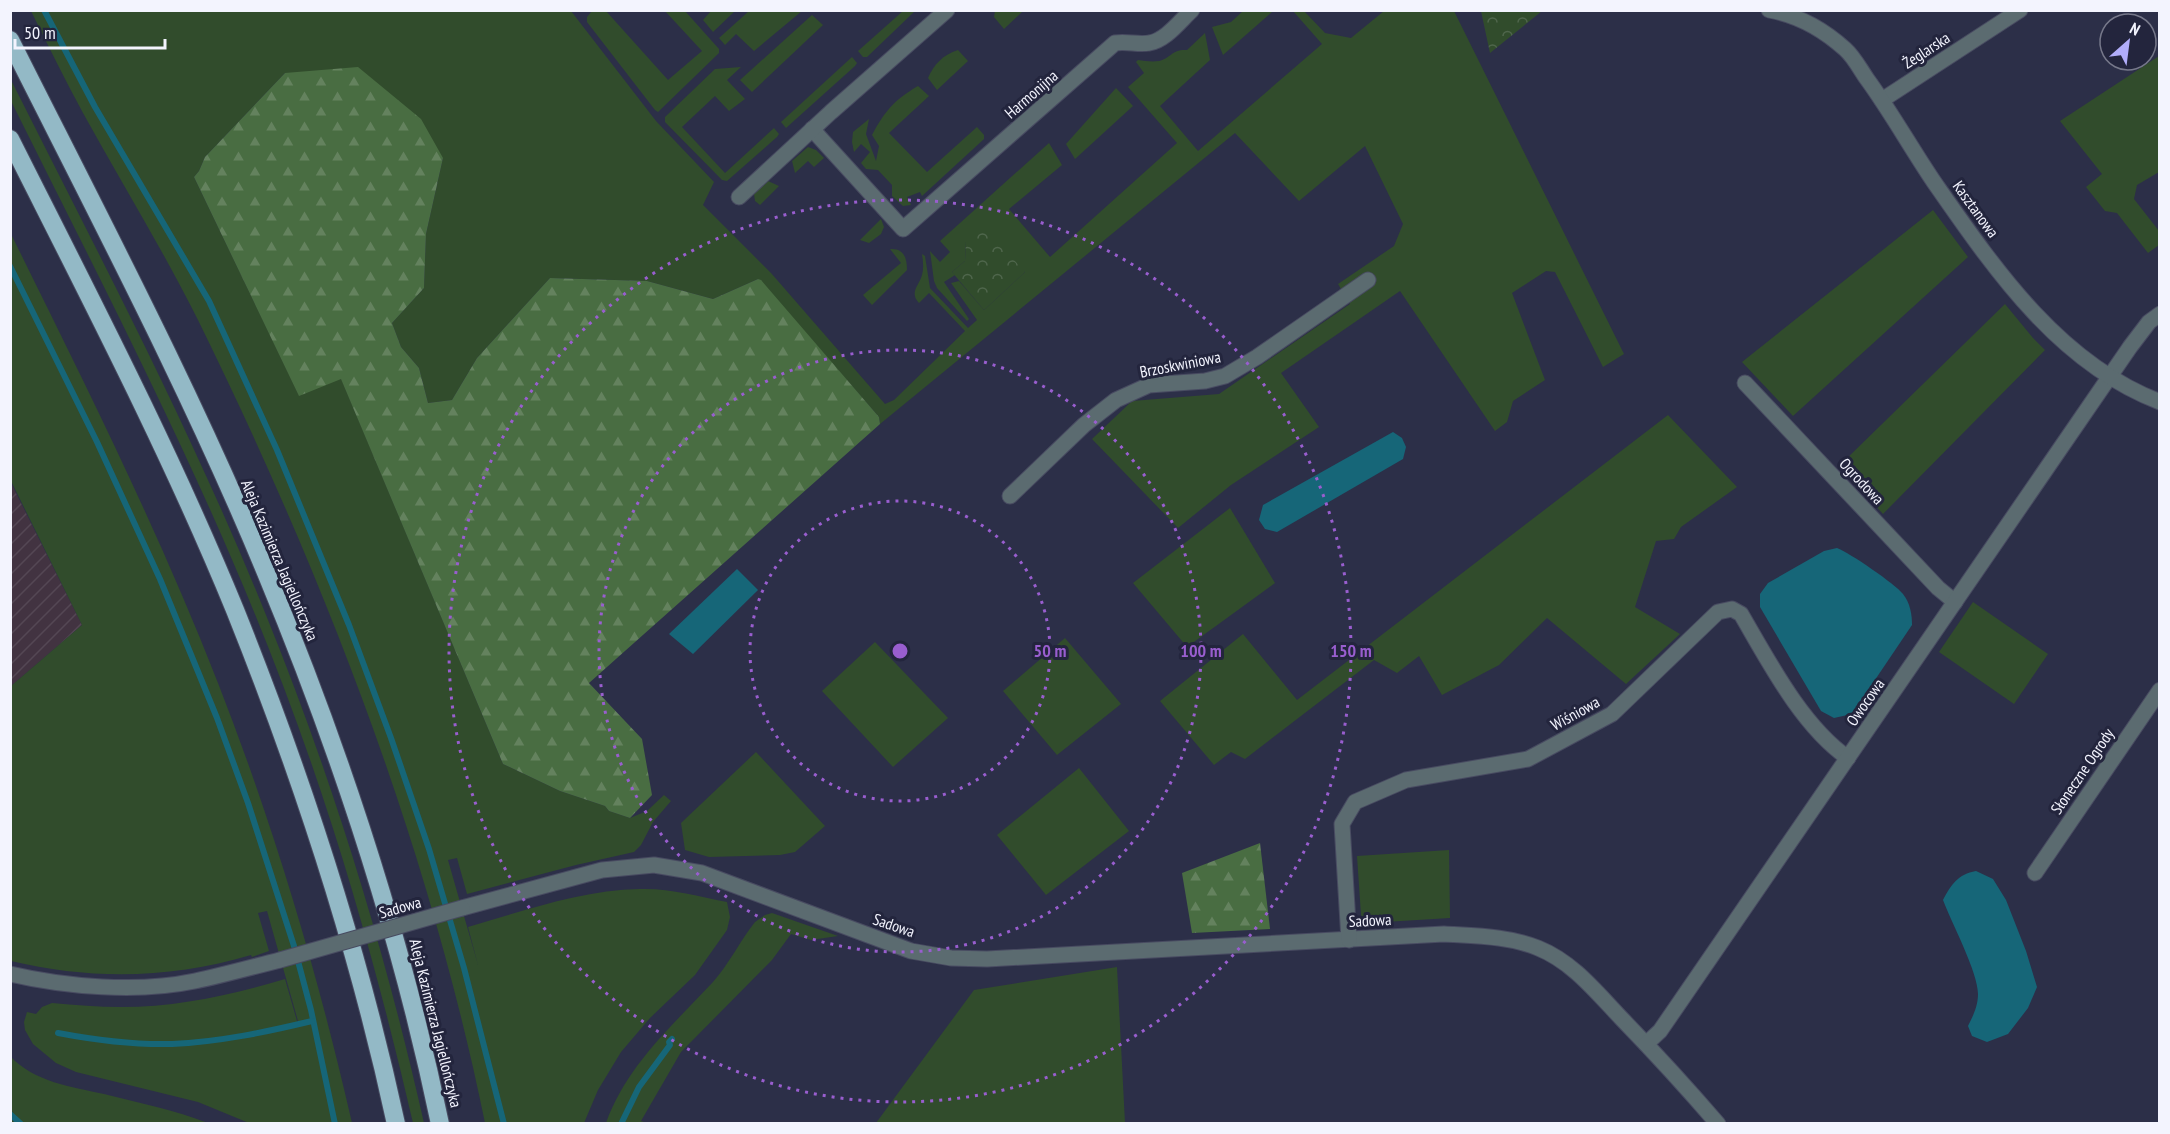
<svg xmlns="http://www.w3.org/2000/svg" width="2170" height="1134" font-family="'PT Sans Narrow',sans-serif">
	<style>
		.industrial { fill: url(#industrial-furrows) }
		.grass { fill: #314c2c }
		.forest { fill: url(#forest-firs) }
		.park { fill: url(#park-crowns) }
		.water { fill: #166678 }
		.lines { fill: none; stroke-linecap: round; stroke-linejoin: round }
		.stream { stroke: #166678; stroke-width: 6 }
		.minor-casing { stroke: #484b61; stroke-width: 17 }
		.tertiary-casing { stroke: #484b61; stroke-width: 17 }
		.motorway-casing { stroke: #484b61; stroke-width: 20 }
		.minor { stroke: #5b6b70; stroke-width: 15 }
		.tertiary { stroke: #5b6b70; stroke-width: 15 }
		.motorway { stroke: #93b9c6; stroke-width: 18 }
		.minor-bridge-casing { stroke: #484b61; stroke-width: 17; stroke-linecap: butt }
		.minor-bridge { stroke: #5b6b70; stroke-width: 15 }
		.ring { fill: none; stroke: #995ecf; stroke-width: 3; stroke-dasharray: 3 6 }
		.labels { text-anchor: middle; stroke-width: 6; stroke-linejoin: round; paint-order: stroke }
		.street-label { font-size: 16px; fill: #f3f4fe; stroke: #23253d }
		.centre { fill: #995ecf; stroke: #23253d; stroke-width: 3 }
		.ring-label { font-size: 18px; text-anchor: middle; font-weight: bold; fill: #995ecf; stroke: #23253d; stroke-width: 6; stroke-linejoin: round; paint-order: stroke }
	</style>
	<defs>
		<pattern id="industrial-furrows" width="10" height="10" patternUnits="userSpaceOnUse" patternTransform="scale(1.5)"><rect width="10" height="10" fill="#423341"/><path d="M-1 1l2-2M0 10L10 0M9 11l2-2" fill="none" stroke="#544754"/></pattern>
		<pattern id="forest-firs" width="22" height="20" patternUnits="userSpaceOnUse" patternTransform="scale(1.5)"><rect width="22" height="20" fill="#496d42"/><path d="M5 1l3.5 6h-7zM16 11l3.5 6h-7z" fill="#64825e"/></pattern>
		<pattern id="park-crowns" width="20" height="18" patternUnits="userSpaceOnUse" patternTransform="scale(1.5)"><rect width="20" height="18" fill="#314c2c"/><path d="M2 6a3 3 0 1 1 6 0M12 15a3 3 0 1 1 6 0" fill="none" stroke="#4f664c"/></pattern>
	</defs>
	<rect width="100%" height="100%" fill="#2c2f48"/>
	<!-- industrial -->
	<path class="industrial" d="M10,481L82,625L11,686H10Z"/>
	<!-- grass -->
	<g class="grass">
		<path d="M31,11H571L656,121L714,182L703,205L771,273L885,404L894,400L965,331L929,293L919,303C909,292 919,286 922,275C924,268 923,261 922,254L925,256L930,288L968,328L977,320L951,283L959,281L984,310L1025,272L966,241L965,261L952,272L955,275L944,282L969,319L967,321L937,288L934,281L930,251L940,262L950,252L940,241L1049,143L1062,165L1009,209L1050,257L1177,143L1128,87L1144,73L1136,62L1138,60C1145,61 1152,62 1159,61C1171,58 1172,49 1187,50L1205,33L1210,60L1160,106L1198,151L1322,44L1293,11H1304L1325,33L1351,38L1384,11H1454L1624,354L1603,367L1555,272L1546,271L1512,293L1545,380L1513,401L1507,422L1495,431L1400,291L1281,373L1319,427L1231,485L1178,528L1092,439L1132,401L1219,394L1350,304L1338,284L1394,246L1403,224L1365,146L1299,201L1235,133L880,424L879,417L758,279L713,299L647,281L550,278L477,358L452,400L428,403L419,368L401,347L392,323L424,288L426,234L443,158L285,73L205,157L199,171L194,177L299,395L341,378L503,764L560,791L605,806L609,811L630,818L647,811L664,795L671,801L653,822L641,845L634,852L576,865L467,894L457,858L448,860L478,965L468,927C524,911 581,890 640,889C669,888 698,896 727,902L730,917L727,930L695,975L650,1018L621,1052L598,1090L584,1123H485C428,844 324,576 198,320C163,250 121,182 83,113C65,80 48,45 31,11Z"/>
		<path d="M592,11H606L668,80L702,51L665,11H685L719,49V53L658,112L655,110L587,22V17Z"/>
		<path d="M711,11V10L735,11L713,32L703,20Z"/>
		<path d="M749,11V10L802,11L754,51L736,34L725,45L719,38Z"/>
		<path d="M903,11H915L867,57H863L858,51Z"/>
		<path d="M995,11H1020L1022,12L1004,29L994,17Z"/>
		<path d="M1243,11H1273L1223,55L1212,27L1231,22Z"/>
		<path d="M812,15L823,25L752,92L740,80Z"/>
		<path d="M958,50L968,61L937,90L928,78C934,64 943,55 958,50Z"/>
		<path d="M2159,56V172L2137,185L2134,199L2159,231V245L2148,253L2117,213L2105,211L2086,187L2102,174L2060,121Z"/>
		<path d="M852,57L857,63L855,66L786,128L781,122Z"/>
		<path d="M741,67L727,80L745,99L729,111L715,96L682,127L725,173L774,128L779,134L777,137L727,181L722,180L665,122V117L715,69Z"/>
		<path d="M10,78C99,255 192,431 266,615C333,780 385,950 424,1123H413C379,976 338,830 284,688C208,486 107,294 11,101Z"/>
		<path d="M918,86L929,96L889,133L927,172L977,127L984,135V139L922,196L920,192L907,197L911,205L903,206L892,196V185L878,170L866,169L861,163L870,152L861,144L854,152L852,142L853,132L869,119L866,134L876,161L879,146L872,135C885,111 894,100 918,86Z"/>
		<path d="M1116,88L1133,106L1075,159L1066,144Z"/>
		<path d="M808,147L816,150L824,158L814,167L808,161L795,173L792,161Z"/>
		<path d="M768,181L779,186L760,205L755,201L754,194L760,185Z"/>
		<path d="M1933,210L1968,257L1793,416L1742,362Z"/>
		<path d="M881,219L884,227L881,234L869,243L860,240Z"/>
		<path d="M11,234C84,382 158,529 218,683C274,826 318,974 352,1123H249L198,1102L76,1072L56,1063L33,1044L25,1030L24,1022L27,1012L36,1014L42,1007L52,1003C75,1005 98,1007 121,1007C177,1007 231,995 285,979L297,1021H298L267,911L258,913L269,951L252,957L251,955C171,979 91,980 11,961V686L82,625L11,481Z"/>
		<path d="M890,249C904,248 907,258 907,270L872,305L863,295L901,263Z"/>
		<path d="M2005,304L2033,338L2045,350L1883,514L1839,466Z"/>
		<path d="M1668,415L1737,487L1681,527L1674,539L1656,541L1635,607L1680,634L1626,684L1547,618L1499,665L1442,695L1419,656L1397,673L1374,660L1245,759L1231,752L1214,765L1160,701L1243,634L1297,700Z"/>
		<path d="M1230,508L1275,583L1187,647L1133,583Z"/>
		<path d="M1973,602L2048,654L2014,704L1939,652Z"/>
		<path d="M1065,638L1121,704L1057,755L1003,691Z"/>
		<path d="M875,642L948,718L893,767L822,691Z"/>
		<path d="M756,752L825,826L795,852L780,855L709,857L685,850L681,823Z"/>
		<path d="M1079,768L1129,831L1046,895L997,835Z"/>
		<path d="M1449,850L1450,918L1368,923L1361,915L1357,856Z"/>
		<path d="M772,913L838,936L811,940L791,934L772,960L681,1052L641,1121L647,1123H606C627,1065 672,1026 713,982C729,964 740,941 755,922L765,915Z"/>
		<path d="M1117,967L1125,1123H876L974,990Z"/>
		<path d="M10,1056C34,1082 72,1087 104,1094C139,1103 175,1110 208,1123H11Z"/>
	</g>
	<!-- forest -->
	<g class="forest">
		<path d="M358,67L421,119L443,158L426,234L424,288L392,323L401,347L419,368L428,403L452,400L477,358L550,278L647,281L713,299L758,279L761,280L879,417L880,424L589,683L642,739L652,795L630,818L609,811L605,806L560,791L503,764L341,379L299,396L194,177L199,171L205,157L285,73Z"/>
		<path d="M1260,843L1270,929L1192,933L1182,873Z"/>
	</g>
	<!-- park -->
	<g class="park">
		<path d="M1481,11V10L1542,11L1490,53Z"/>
		<path d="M983,226L1025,272L984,310L952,272L965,261L966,241Z"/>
	</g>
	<!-- water -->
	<g class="water">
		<path d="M1393,432L1402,438L1406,447L1403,459L1277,532L1265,529L1259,520L1263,505Z"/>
		<path d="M1837,548C1850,553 1895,584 1903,594C1910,603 1912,614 1912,625L1852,714L1834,718L1821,711L1760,607V594L1768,583L1824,551Z"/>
		<path d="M737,569L758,590L693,654L669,634Z"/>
		<path d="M1976,871L1993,879L2006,900L2026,951L2037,987L2028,1008L2008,1034L1987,1042L1972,1036L1968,1026C1973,1016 1978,1006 1978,994C1978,972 1952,924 1943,900C1951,885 1958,874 1976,871Z"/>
	</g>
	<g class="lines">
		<!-- stream -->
		<g class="stream">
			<path d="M44,10L95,107L209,301L277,450L349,625L391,738L429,849L464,968L504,1124"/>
			<path d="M10,266L97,442L160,579L217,718L248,803L294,946L311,1010L335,1124"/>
			<path d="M58,1033C95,1040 134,1045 172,1044C219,1042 266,1032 312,1021"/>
			<path d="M10,1114L21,1124"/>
			<path d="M621,1124L639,1087L670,1045L669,1042L672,1039"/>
		</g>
		<defs>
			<g id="minor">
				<path d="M1882,100L2020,10"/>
				<path d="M812,129L903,229L1115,43C1127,41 1138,45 1149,43C1165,41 1180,21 1192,10"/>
				<path d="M739,197L831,112L947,10"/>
				<path d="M1745,383L1938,588L1955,602"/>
				<path d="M1010,496L1084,425L1116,400L1149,385L1205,381L1225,376L1257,357L1368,280"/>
				<path d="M2035,873L2160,690"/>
				<path d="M462,908L602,870L654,865L702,873L911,951L951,958L987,959L1444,934C1475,936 1509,936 1538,948C1573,962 1597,993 1622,1019C1655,1053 1687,1088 1718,1124"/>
				<path d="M1349,940L1342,824L1355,802L1406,780L1528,759L1612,714L1718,612L1732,609L1741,614C1769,662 1802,726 1848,758"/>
				<path d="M10,974C66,987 138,993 195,981C223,975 252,967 280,960"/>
				<path d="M1646,1044L1660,1031L2130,347L2149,322L2160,314"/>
			</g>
			<path id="tertiary" d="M1769,10C1797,15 1824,30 1845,49C1854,57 1860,69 1867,79C1891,112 1911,148 1934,182C1994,268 2058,363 2160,402"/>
			<g id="motorway">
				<path d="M10,40C99,217 192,393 267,575C341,753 401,936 440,1124"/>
				<path d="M10,139C88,294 169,449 235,610C302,777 358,948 396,1124"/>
			</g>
		</defs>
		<!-- minor casing -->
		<use href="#minor" class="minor-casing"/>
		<!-- tertiary casing -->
		<use href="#tertiary" class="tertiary-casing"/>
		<!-- motorway casing -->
		<use href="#motorway" class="motorway-casing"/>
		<!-- minor -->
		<use href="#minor" class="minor"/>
		<!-- tertiary -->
		<use href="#tertiary" class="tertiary"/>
		<!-- motorway -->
		<use href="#motorway" class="motorway"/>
		<defs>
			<path id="minor-bridge" d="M280,960L462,908"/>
		</defs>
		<!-- minor-bridge casing -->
		<use href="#minor-bridge" class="minor-bridge-casing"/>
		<!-- minor-bridge -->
		<use href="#minor-bridge" class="minor-bridge"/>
	</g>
	<!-- distance rings -->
	<g class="ring">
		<circle cx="900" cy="651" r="150"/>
		<circle cx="900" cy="651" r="301"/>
		<circle cx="900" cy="651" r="451"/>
	</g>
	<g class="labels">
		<!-- street labels -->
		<g class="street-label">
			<text transform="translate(1926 50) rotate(-33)" y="6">Żeglarska</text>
			<text transform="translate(1031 94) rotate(-41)" y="6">Harmonijna</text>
			<text transform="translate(1976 209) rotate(54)" y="6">Kasztanowa</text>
			<text transform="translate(1180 364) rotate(-11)" y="6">Brzoskwiniowa</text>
			<text transform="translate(1862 481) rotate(47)" y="6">Ogrodowa</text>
			<text transform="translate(280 560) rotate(67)" y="6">Aleja Kazimierza Jagiellończyka</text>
			<text transform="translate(1865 702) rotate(-55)" y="6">Owocowa</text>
			<text transform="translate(1575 713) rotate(-29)" y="6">Wiśniowa</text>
			<text transform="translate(2082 771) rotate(-56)" y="6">Słoneczne Ogrody</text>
			<text transform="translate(400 907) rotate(-16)" y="6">Sadowa</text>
			<text transform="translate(1370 920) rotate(-3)" y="6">Sadowa</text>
			<text transform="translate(894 925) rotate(19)" y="6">Sadowa</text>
			<text transform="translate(436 1023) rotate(76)" y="6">Aleja Kazimierza Jagiellończyka</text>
		</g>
	</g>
	<circle cx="900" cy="651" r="9" class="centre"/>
	<g class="ring-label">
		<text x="1050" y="657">50 m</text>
		<text x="1201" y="657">100 m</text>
		<text x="1351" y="657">150 m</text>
	</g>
	<!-- border -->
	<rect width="2170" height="1134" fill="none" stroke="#f3f4fe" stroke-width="24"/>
	<!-- north arrow -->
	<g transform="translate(2128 42) rotate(28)"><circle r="28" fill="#23253d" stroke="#76788a" stroke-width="1.5"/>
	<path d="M0-4.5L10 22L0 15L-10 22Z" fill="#b1adfa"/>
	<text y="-9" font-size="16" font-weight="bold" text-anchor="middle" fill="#f3f4fe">N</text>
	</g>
	<!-- scale -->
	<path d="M15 39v9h150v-9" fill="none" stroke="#f3f4fe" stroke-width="3"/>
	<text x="24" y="39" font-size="18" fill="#f3f4fe" stroke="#23253d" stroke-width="4.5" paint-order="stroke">50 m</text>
</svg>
